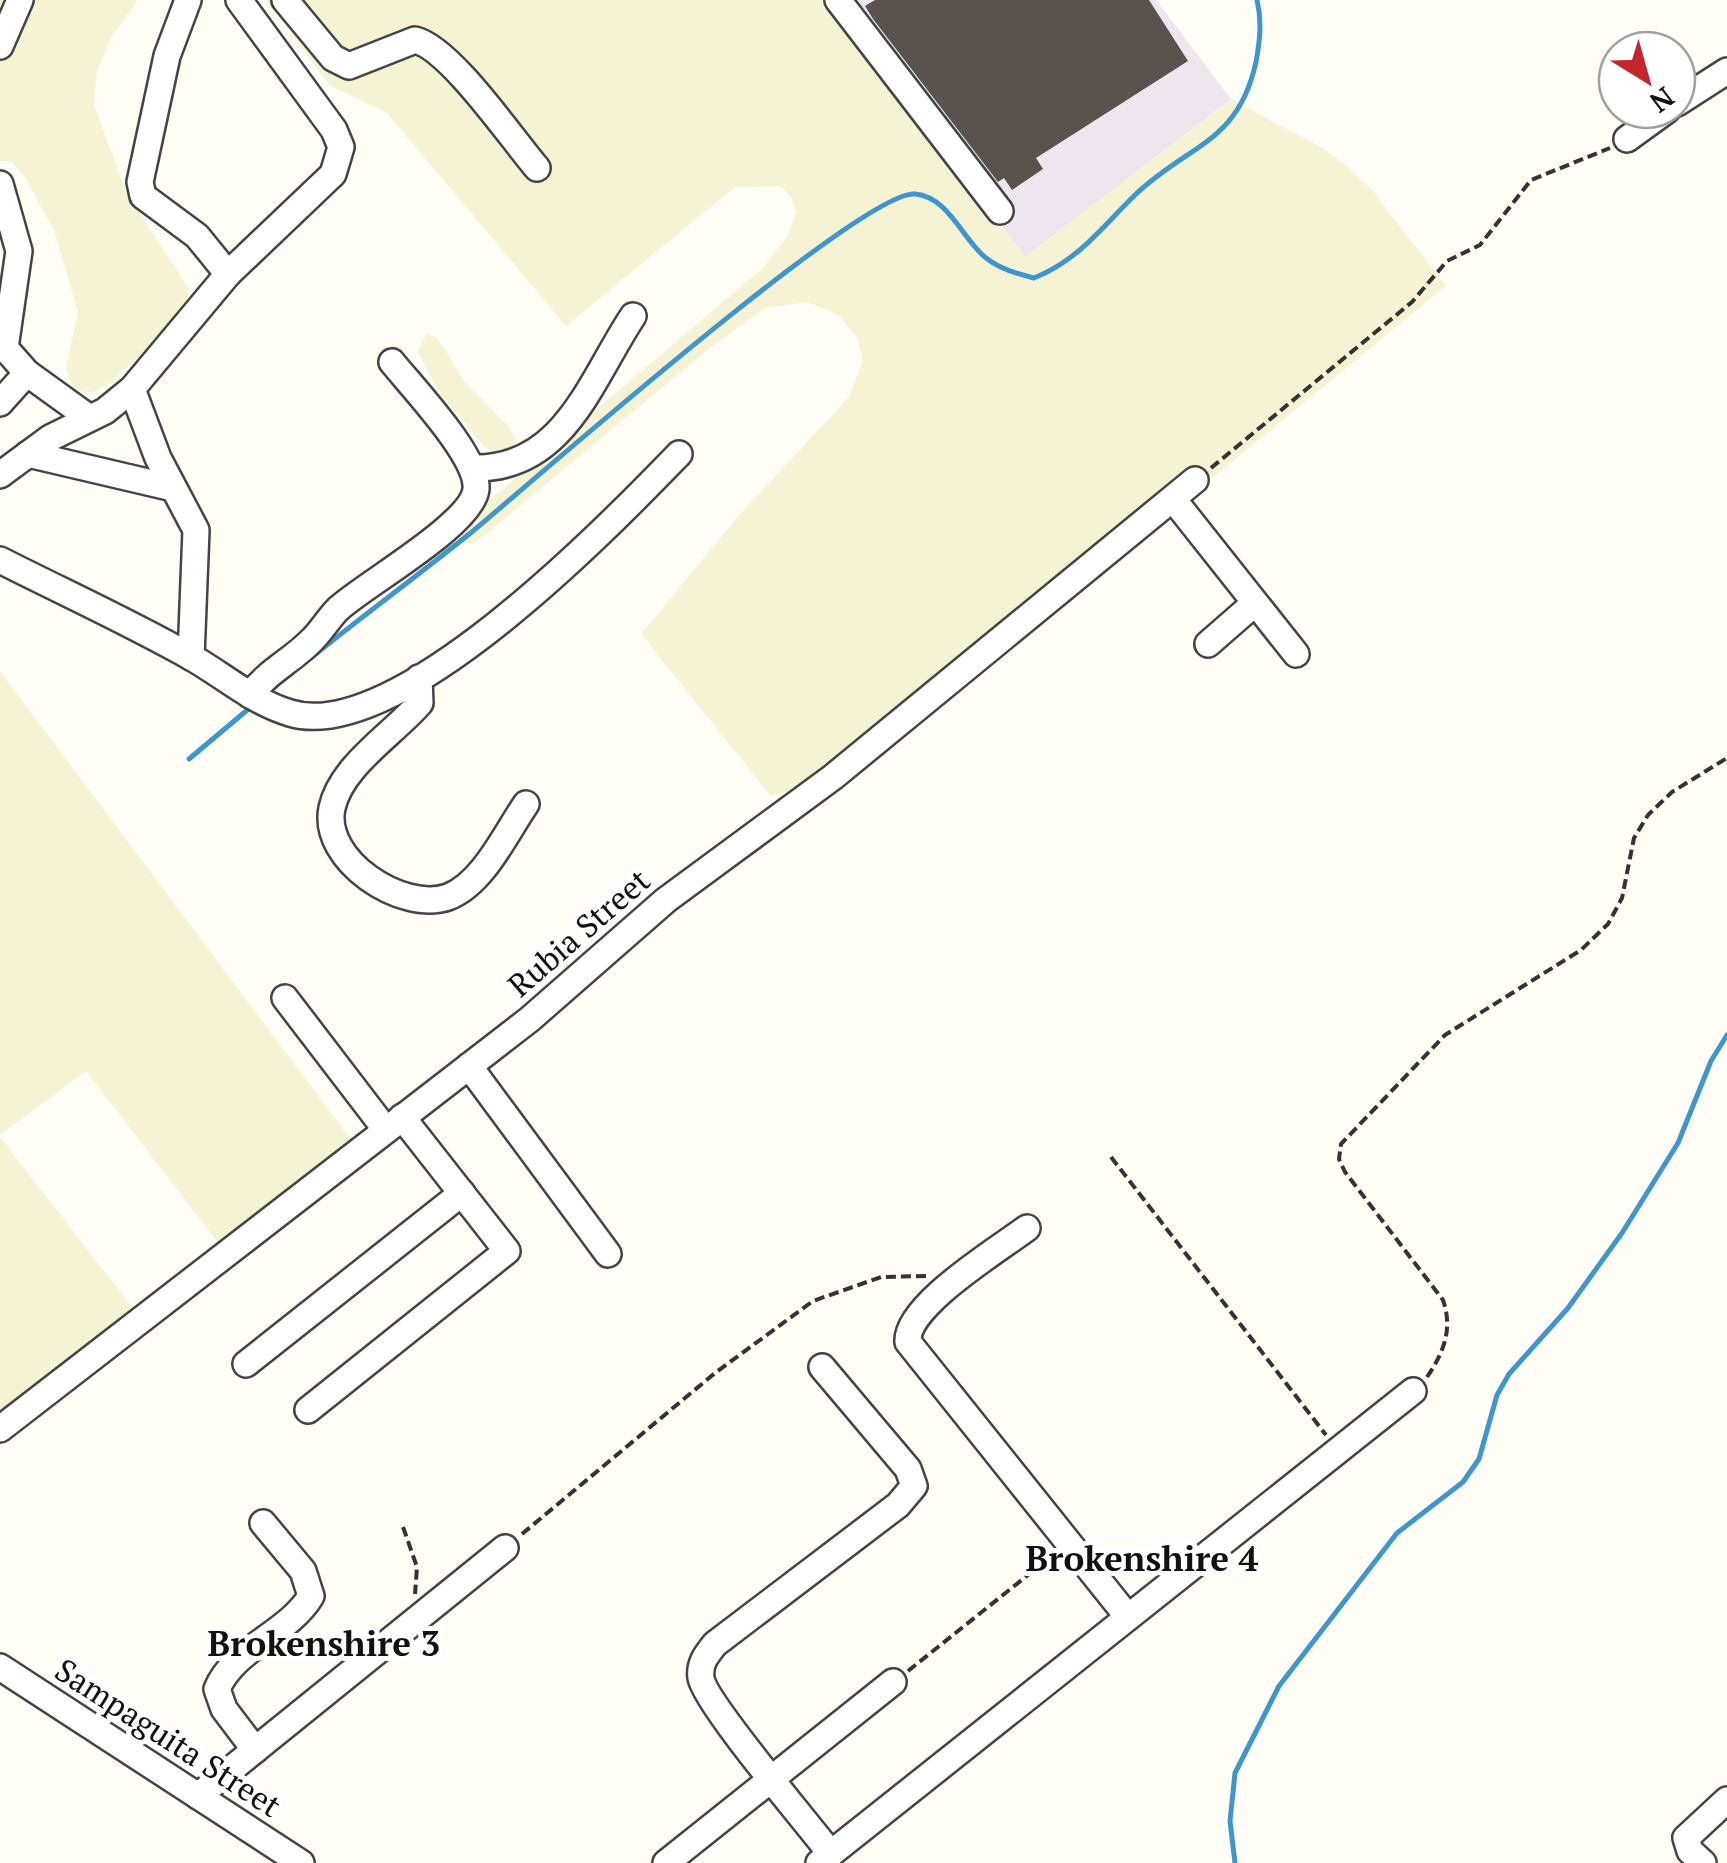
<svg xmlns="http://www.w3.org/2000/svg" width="1727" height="1863" font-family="'PT Serif',serif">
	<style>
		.industrial { fill: #eee6ef }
		.farmland { fill: #f6f3d4 }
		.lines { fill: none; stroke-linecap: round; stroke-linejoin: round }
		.stream { stroke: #3f96cf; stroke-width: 5 }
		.building { fill: #5a524d }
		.minor-casing { stroke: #444; stroke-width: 30 }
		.path { stroke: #333; stroke-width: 4; stroke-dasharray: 10 5; stroke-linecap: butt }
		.minor { stroke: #fff; stroke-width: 25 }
		.labels { text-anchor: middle; stroke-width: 10; stroke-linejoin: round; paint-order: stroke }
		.street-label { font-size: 32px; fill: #111; stroke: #fff }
		.neighbourhood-label { font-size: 35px; font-weight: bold; fill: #111; stroke: #fff }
	</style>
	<rect width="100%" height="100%" fill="#fffdf5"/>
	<!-- industrial -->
	<path class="industrial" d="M828,0H1156L1231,99L1025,257Z"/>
	<!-- farmland -->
	<g class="farmland">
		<path d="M0,0H138L111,37L97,71L94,105L126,192L189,289L187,302L174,322L111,383L92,393L80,391L70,381L66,368L78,312L54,230L23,174L10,161H0Z"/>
		<path d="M266,0H828L1025,257L1231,99L1324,149L1345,165L1372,190L1446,286L1212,478L1202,465L1014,621L796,790L770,795L641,634L741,513L849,397L863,360L857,338L839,315L807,302L765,308L706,351L475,543H460L456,534L474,513L763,268L789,234L796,212L791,197L781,186L735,187L566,326L387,113L329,85Z"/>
		<path d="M427,334L437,338L465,382L509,427L517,442L506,455L495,454L484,446L439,392L417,351Z"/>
		<path d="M0,671L353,1142L220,1245L86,1071L0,1135Z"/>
		<path d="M0,1137L135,1311L0,1415Z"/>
	</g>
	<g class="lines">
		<!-- stream -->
		<g class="stream">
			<path d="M312,657C365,614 420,574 473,531C533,481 864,189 915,194C949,197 962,239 986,258C1000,269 1018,274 1034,278C1079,260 1102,227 1135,195C1188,144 1238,144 1256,62C1260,40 1262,21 1257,0"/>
			<path d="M273,688L292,673"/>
			<path d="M189,759L252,706"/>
			<path d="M1235,1863L1230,1821L1235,1773L1279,1686L1397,1533L1463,1482L1479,1459L1497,1395L1509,1374L1568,1308L1622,1233L1678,1143L1711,1061L1727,1035"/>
		</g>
	</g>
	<!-- building -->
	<path class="building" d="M875,0H1149L1188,61L1036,158L1043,169L1012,190L1004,178L998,182L873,19L865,6Z"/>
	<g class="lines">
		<defs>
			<g id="minor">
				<path d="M188,0L167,56L140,182L143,196L197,236L228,274"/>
				<path d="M285,0L333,58L349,66L415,40C450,48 512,139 537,168"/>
				<path d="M838,0L1000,211"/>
				<path d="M0,46L20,0"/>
				<path d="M1677,103L1727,71"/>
				<path d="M1627,139L1667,110"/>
				<path d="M0,184L19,251L5,348L27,373L88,417"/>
				<path d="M132,389L158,458L196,530L191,657"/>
				<path d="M0,403L27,373"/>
				<path d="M28,454L173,488"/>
				<path d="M472,468C564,471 591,379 633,316"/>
				<path d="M0,475L50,438L105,411L132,389L228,274L333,174L341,147L334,130L239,0"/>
				<path d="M1173,499L1296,654"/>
				<path d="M0,560C63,592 129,622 191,657C223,675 253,702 290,713C397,746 609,526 679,454"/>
				<path d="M1208,644L1255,603"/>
				<path d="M419,678L420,703C393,734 341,766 332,808C321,860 402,913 448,897C483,884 506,833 526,804"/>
				<path d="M250,695C269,670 292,661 313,639C322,630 329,618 338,609C365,584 473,524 476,489C479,457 412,387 392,362"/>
				<path d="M285,998L386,1130"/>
				<path d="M469,1066L608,1254"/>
				<path d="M1027,1228C998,1250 905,1306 908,1342L1128,1617"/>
				<path d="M246,1364L462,1193"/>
				<path d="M822,1367L908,1469L914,1486L898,1505L715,1644C706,1655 699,1664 701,1678C705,1703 809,1825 831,1854"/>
				<path d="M308,1410L507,1251L402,1117"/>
				<path d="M0,1429L530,1019L666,900L833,777L1195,480"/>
				<path d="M0,1667L301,1863"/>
				<path d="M255,1750L224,1709L217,1689C234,1648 288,1634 311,1596L303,1571L263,1523"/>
				<path d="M198,1796L505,1548"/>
				<path d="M666,1863L893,1682"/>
				<path d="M819,1863L1413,1391"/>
				<path d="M1703,1863L1690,1851L1686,1838L1727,1800"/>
			</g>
		</defs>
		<!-- minor casing -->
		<use href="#minor" class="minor-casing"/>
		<!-- path -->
		<g class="path">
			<path d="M1211,468L1412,302L1447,261L1480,245L1531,180L1610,148"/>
			<path d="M1111,1157L1326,1435"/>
			<path d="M1427,1377C1444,1352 1453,1329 1443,1300L1345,1172L1339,1159L1341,1144L1445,1035L1581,950L1608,924L1622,898L1634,838L1648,815L1672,792L1727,758"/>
			<path d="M403,1527L417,1567L415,1594"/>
			<path d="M522,1534L715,1373L813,1301L881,1277L926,1276"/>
			<path d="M908,1671L1053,1555"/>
		</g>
		<!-- minor -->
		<use href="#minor" class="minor"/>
	</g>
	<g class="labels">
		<!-- street labels -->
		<g class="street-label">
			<text transform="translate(579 933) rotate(-41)" y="11">Rubia Street</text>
			<text transform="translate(168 1738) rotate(33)" y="11">Sampaguita Street</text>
		</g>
		<!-- neighbourhood labels -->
		<g class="neighbourhood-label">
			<text x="1142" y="1571">Brokenshire 4</text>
			<text x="324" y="1656">Brokenshire 3</text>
		</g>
	</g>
	<!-- north arrow -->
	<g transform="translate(1647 80) rotate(143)"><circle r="48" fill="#ffffff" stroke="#a0a0a0" stroke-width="2.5"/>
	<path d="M0-8L18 38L0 25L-18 38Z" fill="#c4262e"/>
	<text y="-15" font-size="28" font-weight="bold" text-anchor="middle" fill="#111111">N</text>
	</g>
</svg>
